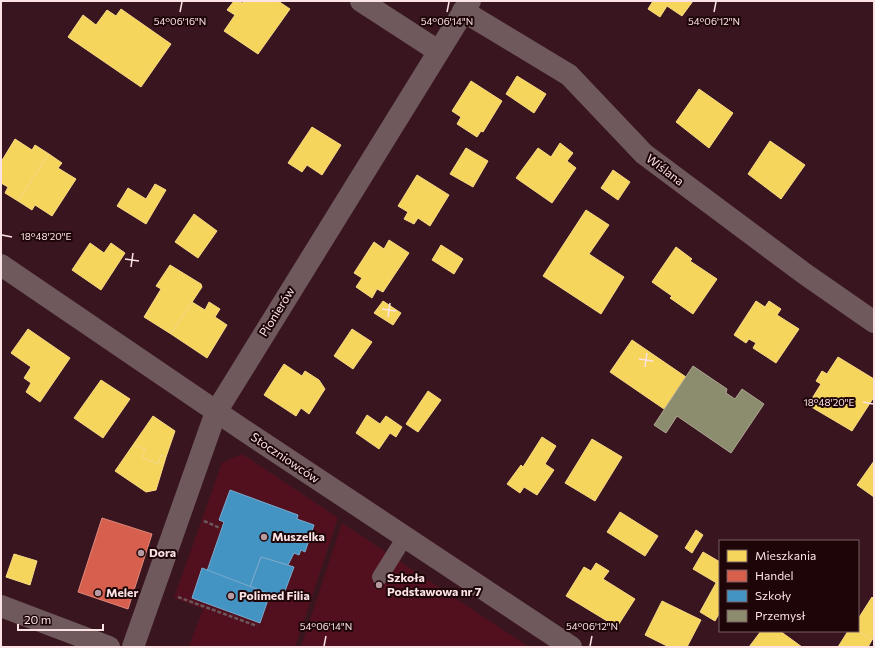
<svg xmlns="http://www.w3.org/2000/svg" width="875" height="648" font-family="Commissioner,sans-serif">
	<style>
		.built { fill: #52101f }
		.homes { fill: #f6d55c; stroke: #f8d985 }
		.shops { fill: #d6604d; stroke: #e1877b }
		.schools { fill: #4393c3; stroke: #7aabcd }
		.industry { fill: #8c8c6e; stroke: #aea692 }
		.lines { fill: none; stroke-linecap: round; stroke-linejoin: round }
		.path { stroke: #6b565a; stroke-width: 2.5; stroke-dasharray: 4 2; stroke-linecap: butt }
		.lane { stroke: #6f595d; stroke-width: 16 }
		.street { stroke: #6f595d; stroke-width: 22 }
		.ticks { fill: none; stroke: #fce3e5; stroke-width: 1.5 }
		.poi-dot { fill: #b89ba0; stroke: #1d0508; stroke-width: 1.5 }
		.labels { text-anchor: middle; stroke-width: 4; stroke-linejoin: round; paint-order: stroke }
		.street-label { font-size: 12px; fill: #fce3e5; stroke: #1d0508 }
		.poi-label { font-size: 12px; font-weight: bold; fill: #fce3e5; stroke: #1d0508; text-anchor: start }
		.ticks-label { font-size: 10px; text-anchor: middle; fill: #fce3e5; stroke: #1d0508; stroke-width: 4; stroke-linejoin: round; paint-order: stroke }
	</style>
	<rect width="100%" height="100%" fill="#39161f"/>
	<!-- built -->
	<g class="built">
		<path d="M242,454L338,518L295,647H189L203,609L174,598L222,463Z"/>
		<path d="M342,523L529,647H301Z"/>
	</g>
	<!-- homes -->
	<g class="homes">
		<path d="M234,1L243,3L245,1H278L290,9L258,54L224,31L235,15L227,10Z"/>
		<path d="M653,1H693L682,16L667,6L660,17L648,9Z"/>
		<path d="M121,9L171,44L141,87L68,37L83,15L96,25L107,10L116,16Z"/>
		<path d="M517,76L546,94L534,113L506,94Z"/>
		<path d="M471,81L502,101L483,132L481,131L477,137L457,124L461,117L452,111Z"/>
		<path d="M699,89L733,113L709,148L676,122Z"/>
		<path d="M312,127L341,145L322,175L307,165L302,172L288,163Z"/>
		<path d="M15,139L32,150L35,145L49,154L18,201L5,193L8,187L1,183V162Z"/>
		<path d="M770,141L805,165L781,199L748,174Z"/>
		<path d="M560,143L573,153L567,161L576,168L552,203L516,178L538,148L551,157Z"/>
		<path d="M466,148L488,161L473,187L450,174Z"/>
		<path d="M49,154L62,163L58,168L76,179L52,216L35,205L32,210L18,201Z"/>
		<path d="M613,170L630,182L618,200L601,188Z"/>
		<path d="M417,175L449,195L430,226L418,218L414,224L404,219L408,212L398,206Z"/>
		<path d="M155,184L166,190L146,224L117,206L128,188L146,199Z"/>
		<path d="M586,210L609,225L589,254L624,277L601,314L543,276Z"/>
		<path d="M194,214L217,231L198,258L175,242Z"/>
		<path d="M389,240L409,253L383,292L377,289L372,298L356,287L362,278L354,273L374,242L384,249Z"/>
		<path d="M90,243L104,253L111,243L125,253L101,290L72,270Z"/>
		<path d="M441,245L463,259L454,274L432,260Z"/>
		<path d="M676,247L692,259L690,261L717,279L693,314L670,298L672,296L652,282Z"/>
		<path d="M170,265L201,284L202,287L171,334L144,317L161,289L156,286Z"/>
		<path d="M383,301L401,313L393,325L374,313Z"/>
		<path d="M756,301L765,307L769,301L781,309L777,315L799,329L776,363L753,348L756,343L749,339L746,343L734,335Z"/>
		<path d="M192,302L205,310L209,302L220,309L215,317L227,325L207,358L171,334Z"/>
		<path d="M28,329L70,358L40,402L26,392L31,383L24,378L31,367L11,353Z"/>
		<path d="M352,329L372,342L353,369L334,356Z"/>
		<path d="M632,340L686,377L664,409L610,372Z"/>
		<path d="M838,357L874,379V397L852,431L808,405L821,384L816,381L822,371L827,374Z"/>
		<path d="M284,364L302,376L305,371L319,380L325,389L309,414L301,408L296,416L264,395Z"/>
		<path d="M101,380L130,399L103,438L74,418Z"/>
		<path d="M428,391L441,400L418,432L406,424Z"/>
		<path d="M367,415L380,424L386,416L402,427L396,437L390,433L379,449L356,433Z"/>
		<path d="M153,416L175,431L166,457L161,455L158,464L142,458L145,449L133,445Z"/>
		<path d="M542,437L556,446L545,464L554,470L537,495L524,487L520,493L507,484L521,465L523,467Z"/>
		<path d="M592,439L622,457L595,501L565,483Z"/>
		<path d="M133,445L145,449L142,458L158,464L161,455L166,457L156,490L146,492L115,471Z"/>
		<path d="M874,461V497L857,485Z"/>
		<path d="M620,512L658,536L645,556L607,532Z"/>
		<path d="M696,530L703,535L692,553L685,548Z"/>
		<path d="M703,552L720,562V585L693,569Z"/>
		<path d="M14,554L37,561L30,585L6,577Z"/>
		<path d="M596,563L609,571L603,579L635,599L617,627L566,596L584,567L591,571Z"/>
		<path d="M716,583L720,585V612L715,621L700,612Z"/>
		<path d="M872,597L874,599V637L872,640L858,631V619Z"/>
		<path d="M662,601L701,620L687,647H669L645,635Z"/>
		<path d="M761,631H780L802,647H749Z"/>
		<path d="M848,631H858L872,640L868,647H838Z"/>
	</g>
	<!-- shops -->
	<path class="shops" d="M102,518L152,534L128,609L78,592Z"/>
	<!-- schools -->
	<g class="schools">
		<path d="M230,490L298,515L297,519L314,525L305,552L301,550L299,555L294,553L288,565L261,557L250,587L207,571L224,522L219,520Z"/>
		<path d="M261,557L294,567L282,599L250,587Z"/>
		<path d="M202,568L270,594L260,623L192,598Z"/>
	</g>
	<!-- industry -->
	<path class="industry" d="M693,366L727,389L726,393L735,399L742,389L764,404L731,453L677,416L666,433L654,425Z"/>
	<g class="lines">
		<!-- path -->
		<g class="path">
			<path d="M204,521L220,528"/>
			<path d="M178,597L257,626"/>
		</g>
		<!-- lane -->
		<path class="lane" d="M380,577L405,537"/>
		<!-- street -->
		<g class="street">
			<path d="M361,1L438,51"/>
			<path d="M463,11L569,75L644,154L805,274L874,322"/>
			<path d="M1,265L242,429L571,647"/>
			<path d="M1,606L109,647"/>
			<path d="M133,647L216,412L470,1"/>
		</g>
	</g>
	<!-- ticks -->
	<path class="ticks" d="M180,12L182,2M447,12L449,2M714,12L716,2M2,235L12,237M125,259L139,261M131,267L133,253M382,309L396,311M388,317L390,303M639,359L653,361M645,367L647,353M863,402L873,404M324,646L326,636M590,646L592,636"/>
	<!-- markers -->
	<g class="poi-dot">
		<circle cx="264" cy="537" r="4"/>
		<circle cx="141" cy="553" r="4"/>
		<circle cx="379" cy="585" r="4"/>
		<circle cx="98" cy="593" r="4"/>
		<circle cx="231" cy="596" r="4"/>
	</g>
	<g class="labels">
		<!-- street labels -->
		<g class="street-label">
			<text transform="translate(665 170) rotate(37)" y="4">Wiślana</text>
			<text transform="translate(277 312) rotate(-58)" y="4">Pionierów</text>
			<text transform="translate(285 458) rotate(34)" y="4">Stoczniowców</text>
		</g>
		<!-- poi labels -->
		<g class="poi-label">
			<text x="272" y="541">Muszelka</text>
			<text x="149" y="557">Dora</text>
			<text x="387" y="582">Szkoła<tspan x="387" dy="14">Podstawowa nr 7</tspan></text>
			<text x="106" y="597">Meler</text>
			<text x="239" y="600">Polimed Filia</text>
		</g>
	</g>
	<g class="ticks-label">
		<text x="180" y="25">54°06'16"N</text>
		<text x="447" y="25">54°06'14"N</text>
		<text x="714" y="25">54°06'12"N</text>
		<text x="46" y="240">18°48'20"E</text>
		<text x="829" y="406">18°48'20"E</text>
		<text x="326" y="630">54°06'14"N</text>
		<text x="592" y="630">54°06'12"N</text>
	</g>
	<!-- border -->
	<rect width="875" height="648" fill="none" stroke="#fce3e5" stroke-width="4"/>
	<!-- legend -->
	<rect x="719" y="540" width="140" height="92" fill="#1d0508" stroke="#765e60"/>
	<rect x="727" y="550" width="20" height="12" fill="#f6d55c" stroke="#765e60"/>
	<text x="755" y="560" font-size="12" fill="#fce3e5">Mieszkania</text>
	<rect x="727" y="570" width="20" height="12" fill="#d6604d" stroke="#765e60"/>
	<text x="755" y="580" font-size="12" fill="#fce3e5">Handel</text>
	<rect x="727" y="590" width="20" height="12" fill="#4393c3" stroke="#765e60"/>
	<text x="755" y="600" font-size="12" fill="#fce3e5">Szkoły</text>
	<rect x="727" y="610" width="20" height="12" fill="#8c8c6e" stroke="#765e60"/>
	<text x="755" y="620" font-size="12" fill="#fce3e5">Przemysł</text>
	<!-- scale -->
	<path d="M18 624v6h85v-6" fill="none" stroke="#fce3e5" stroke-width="2"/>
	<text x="24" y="624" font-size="12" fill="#fce3e5" stroke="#1d0508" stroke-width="3" paint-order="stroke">20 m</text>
</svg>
